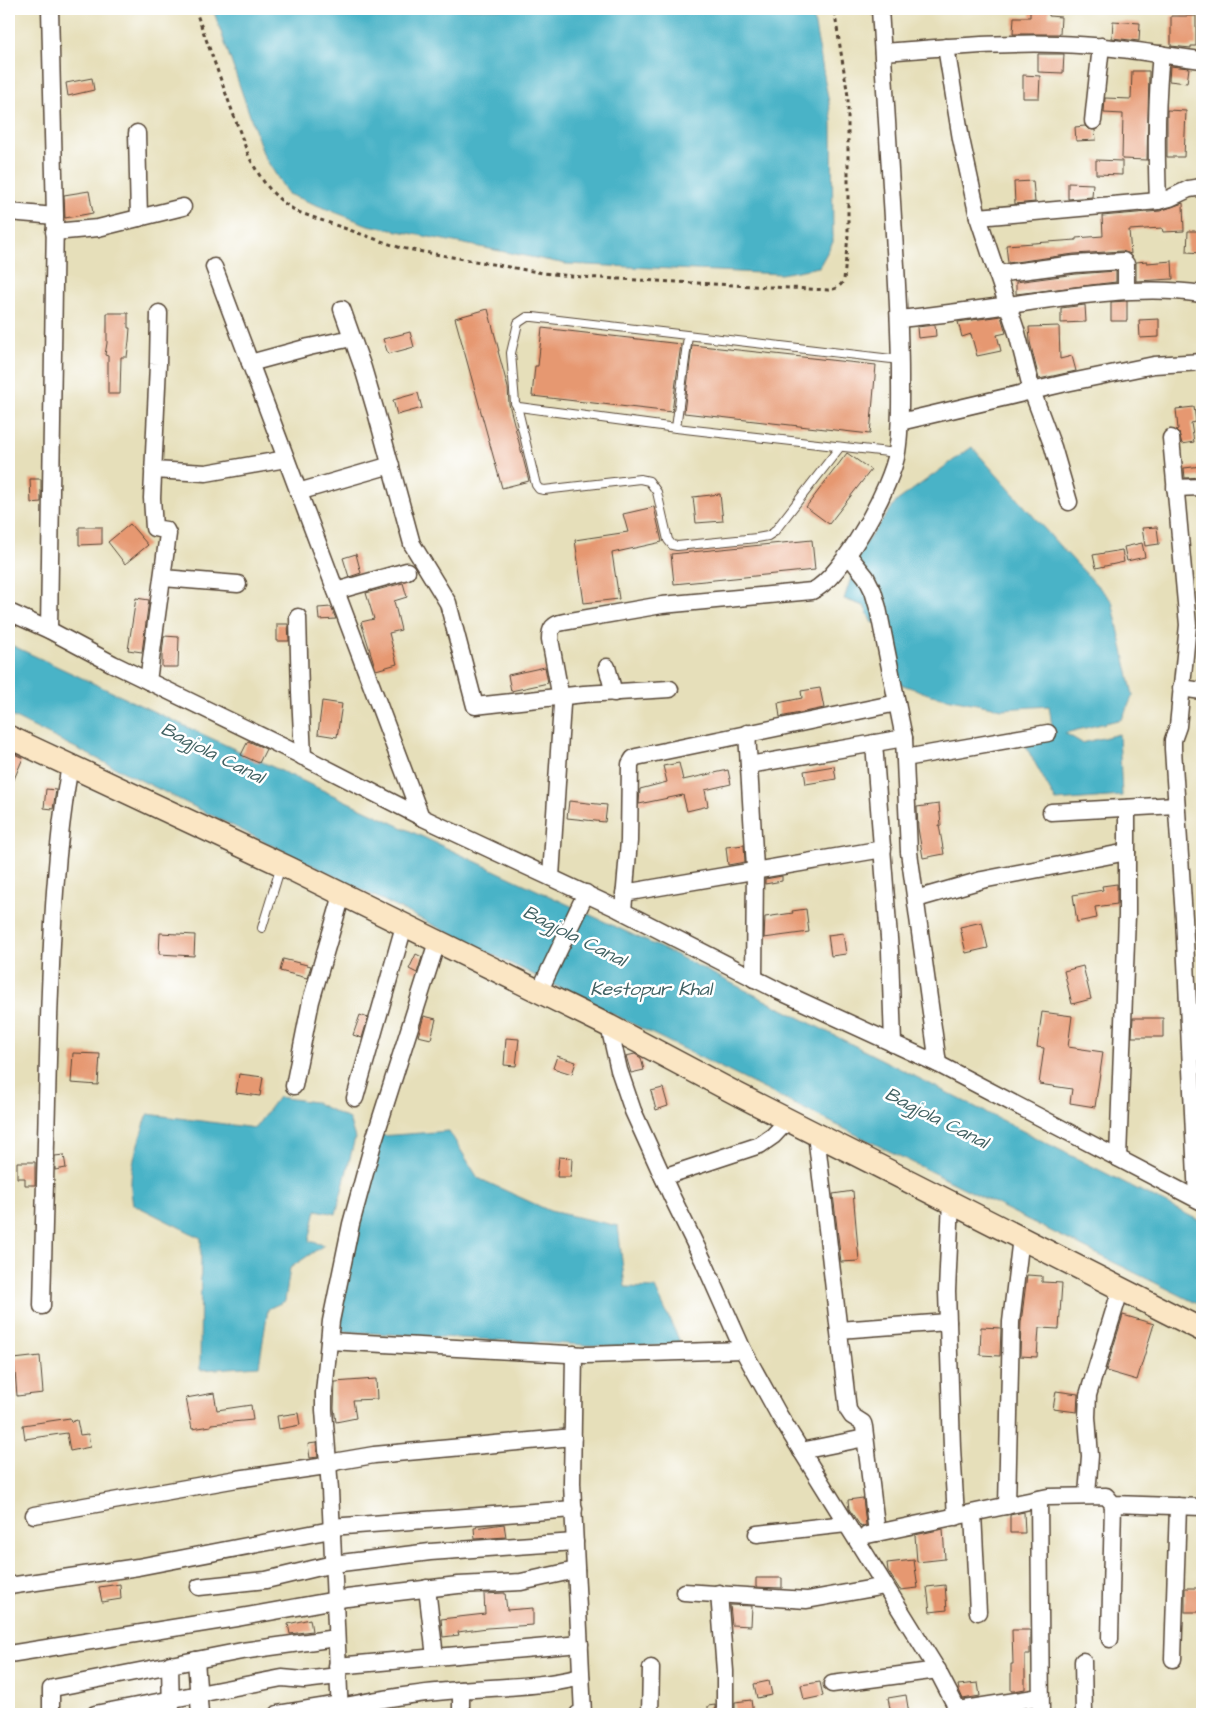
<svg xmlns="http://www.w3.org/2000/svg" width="1211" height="1723" font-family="'Architects Daughter',sans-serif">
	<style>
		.water { fill: #49b3c7; stroke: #426e72 }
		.building { fill: #e69871 }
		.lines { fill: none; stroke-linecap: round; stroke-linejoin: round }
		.lane-casing { stroke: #554535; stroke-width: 10 }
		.street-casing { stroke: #554535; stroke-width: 19 }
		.secondary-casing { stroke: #554535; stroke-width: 25 }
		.path { stroke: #554535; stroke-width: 3; stroke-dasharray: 4 4; stroke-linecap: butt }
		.lane { stroke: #fff; stroke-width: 8 }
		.street { stroke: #fff; stroke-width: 16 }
		.secondary { stroke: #fbe6c4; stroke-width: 22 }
		.labels { text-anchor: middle; stroke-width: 5; stroke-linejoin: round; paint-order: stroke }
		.water-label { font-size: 19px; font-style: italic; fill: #416162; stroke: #fff }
	</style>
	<rect width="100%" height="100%" fill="#fff"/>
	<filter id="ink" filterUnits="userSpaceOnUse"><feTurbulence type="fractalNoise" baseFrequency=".02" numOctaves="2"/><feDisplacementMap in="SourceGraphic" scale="10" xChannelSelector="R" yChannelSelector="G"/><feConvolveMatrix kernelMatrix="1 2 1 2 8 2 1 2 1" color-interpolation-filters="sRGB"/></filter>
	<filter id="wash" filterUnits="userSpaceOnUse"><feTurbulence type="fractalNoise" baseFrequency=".0096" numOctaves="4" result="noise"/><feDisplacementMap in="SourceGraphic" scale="20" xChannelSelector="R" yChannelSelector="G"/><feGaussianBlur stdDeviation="1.12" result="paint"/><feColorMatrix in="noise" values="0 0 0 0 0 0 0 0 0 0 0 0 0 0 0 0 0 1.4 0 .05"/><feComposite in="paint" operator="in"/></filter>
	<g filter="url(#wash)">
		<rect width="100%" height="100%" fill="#e6dfba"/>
		<!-- water -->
		<g class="water">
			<path d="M213,9H812L832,120L833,242L819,267L781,274L566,264L368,225L288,194L264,156Z"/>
			<path d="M972,447L1058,544L1112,601L1133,695L1122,719L1065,733L1082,743L1119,734L1122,796L1056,801L1025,745L1053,732L1049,706L1002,709L931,695L892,681L887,620L872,623L864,606L844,599L860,550L897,501Z"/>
			<path d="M9,644L674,954L1202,1222V1306L9,715Z"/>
			<path d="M278,1097L314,1102L349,1119L355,1138L336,1214L316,1210L309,1241L324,1245L290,1268L285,1301L268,1309L259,1366L200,1370L201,1238L133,1204C126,1173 138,1143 148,1114L255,1128Z"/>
			<path d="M449,1131L478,1178L550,1211L618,1226L625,1287L655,1288L682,1346H602L334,1331L379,1136Z"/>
		</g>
		<g id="blocks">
			<!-- building -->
			<g class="building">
				<path d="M1030,9H1049V16L1061,17L1060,34H1013L1014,17H1030Z"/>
				<path d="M1171,16H1196V46H1191V48L1171,46Z"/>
				<path d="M1113,21L1140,23L1139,41L1112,38Z"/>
				<path d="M1038,54H1064L1063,73L1038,72Z"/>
				<path d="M1170,66L1189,68L1187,83L1169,81Z"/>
				<path d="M1132,71H1149L1147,160L1122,159L1123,114L1104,113L1105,98L1131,99Z"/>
				<path d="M1023,75L1040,76L1039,98H1023Z"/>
				<path d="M92,78L94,90L68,96L66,83Z"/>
				<path d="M1167,110L1186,111L1184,157H1167Z"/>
				<path d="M1085,126L1088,129L1095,130L1096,140L1076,141L1075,127Z"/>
				<path d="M1096,160L1122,161V175L1096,174Z"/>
				<path d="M1033,181L1035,202L1015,204L1014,182Z"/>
				<path d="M1068,183L1093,184L1092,197L1068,199Z"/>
				<path d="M89,191L93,213L65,218L64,195Z"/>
				<path d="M1183,203L1184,231L1163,232L1162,228L1129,230L1131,254L1122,251L1074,254L1008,263L1006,245L1076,240V238L1103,236L1102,216L1160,211Z"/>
				<path d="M1188,231H1202V253L1187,252Z"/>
				<path d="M1147,261V263L1172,261L1173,279L1136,281V262Z"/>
				<path d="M1116,271V282L1016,294V282L1076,274Z"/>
				<path d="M1127,301V321H1111V302Z"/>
				<path d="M1085,305L1086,322L1061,323V308Z"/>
				<path d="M488,309L499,351H498L508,388L509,404L529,481L502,488L455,318Z"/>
				<path d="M107,313H128V328H130L129,341L127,357H121L120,394H108V356L105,355L107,343Z"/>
				<path d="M1001,316L1006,333L997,335L1001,351L977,356L971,334L962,337L958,322Z"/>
				<path d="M1159,319V337L1140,338L1139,320Z"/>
				<path d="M935,325L936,336L918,338L917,327Z"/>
				<path d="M1059,326L1060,359L1072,356L1076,371L1039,379L1030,342L1029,327Z"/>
				<path d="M542,328L681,344L672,412L532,396L535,366H538Z"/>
				<path d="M410,332L414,347L388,354L383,339Z"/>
				<path d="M692,345L876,365L870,434L684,413Z"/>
				<path d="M418,393L422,408L397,415L393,400Z"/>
				<path d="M1194,407L1196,422L1191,423L1194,442L1182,444L1179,433L1176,430L1178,429L1176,409Z"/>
				<path d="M847,453L871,470L829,524L806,507Z"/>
				<path d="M1202,466V477L1185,478L1184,468Z"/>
				<path d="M30,479H41V502L31,503Z"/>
				<path d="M720,494L723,521L696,523L693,497Z"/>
				<path d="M654,507L662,542L612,553L619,599L584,603L575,540L628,532L623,514Z"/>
				<path d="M130,524L148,545L125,564L108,542Z"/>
				<path d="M79,527H102V544L79,545Z"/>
				<path d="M1157,527L1159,544L1145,546L1142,528Z"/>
				<path d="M812,540L815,570L674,584L671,554Z"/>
				<path d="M1142,543L1145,557L1127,561L1124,547Z"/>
				<path d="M1122,550L1124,562L1096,568L1093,555Z"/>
				<path d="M356,554L361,573L349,577L343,558Z"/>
				<path d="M403,583L407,597L394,601L401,630L389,633L397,664L376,670L361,622L374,619L366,593Z"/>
				<path d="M136,598L149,600L142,652L128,650Z"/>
				<path d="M331,607L336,619L319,620L318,608Z"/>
				<path d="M277,624H288L289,641H277Z"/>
				<path d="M164,636L179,637L178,667H162V655Z"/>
				<path d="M545,667L548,683L511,691L508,675Z"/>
				<path d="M820,688L824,708L780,717L778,703L802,698L801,691Z"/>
				<path d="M322,701L342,704L337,737L318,734Z"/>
				<path d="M248,741L266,749L259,763L241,755Z"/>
				<path d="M10,752L23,758L9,791V756Z"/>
				<path d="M679,763L683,780L728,770L731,784L705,790L708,806L687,811L683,795L639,804L640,789L667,782L663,766Z"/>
				<path d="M834,766L836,779L806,784L804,771Z"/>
				<path d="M46,789L56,790L53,809L44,808Z"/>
				<path d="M569,801L607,805L605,822L567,818Z"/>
				<path d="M939,804L941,825H939L944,854L923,858L918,828L917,807Z"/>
				<path d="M744,845L745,862L728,865L726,847Z"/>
				<path d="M782,876V881L765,884V879Z"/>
				<path d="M1117,884V904L1095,907L1097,918L1077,922L1073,895L1103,890L1102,886Z"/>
				<path d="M806,909L809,932L764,938L765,917L793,913L792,911Z"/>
				<path d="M982,922L988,948L966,953L960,927Z"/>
				<path d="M160,933L195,935L194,956L159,954Z"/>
				<path d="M843,933L846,954L831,956L828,935Z"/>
				<path d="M416,954L422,957L417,973L409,969Z"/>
				<path d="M283,959L311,966L307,978L280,971Z"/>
				<path d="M1083,966L1091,999L1072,1004L1064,971Z"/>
				<path d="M1042,1012L1072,1016L1068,1047L1103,1052L1095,1107L1070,1103L1072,1089L1039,1084L1044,1048L1037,1047Z"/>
				<path d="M360,1015L368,1018L362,1038L353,1035Z"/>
				<path d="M424,1016L436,1019L431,1039L418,1036Z"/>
				<path d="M1133,1018H1163V1037H1132Z"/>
				<path d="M506,1038L519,1039L516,1066L504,1065Z"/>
				<path d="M73,1053L100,1054L98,1085L71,1083Z"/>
				<path d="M635,1054L641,1058L644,1070L631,1073L626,1056Z"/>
				<path d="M557,1056L576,1062L572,1074L553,1068Z"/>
				<path d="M239,1074L263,1077L260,1096L236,1093Z"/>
				<path d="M663,1088L668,1106L656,1110L651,1091Z"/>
				<path d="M64,1155L66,1168L55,1170V1156Z"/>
				<path d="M559,1157L572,1158L571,1177H557Z"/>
				<path d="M17,1162H35V1185H25V1178H17Z"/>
				<path d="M853,1191L859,1261L841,1262L833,1194Z"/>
				<path d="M1027,1275L1042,1276V1282L1062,1283L1059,1329L1039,1328L1037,1357L1020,1356L1021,1323Z"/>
				<path d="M1123,1315L1154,1324L1137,1380L1106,1371Z"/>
				<path d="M981,1327L1001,1328L1000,1356L980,1355Z"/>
				<path d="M40,1356L43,1393L17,1396L14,1359Z"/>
				<path d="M376,1379L377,1399L353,1400L356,1418L336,1422L334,1408L335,1382Z"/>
				<path d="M1056,1391L1078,1394L1077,1412L1053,1409Z"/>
				<path d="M214,1393L217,1410L251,1405L253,1420L211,1424V1426L192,1429L186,1398Z"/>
				<path d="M298,1413L300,1425L279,1429L277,1416Z"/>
				<path d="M70,1418L71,1422L77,1420L80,1435L88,1434L90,1447L70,1451L67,1433L25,1439L23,1425Z"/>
				<path d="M316,1443L318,1457L310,1458L308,1444Z"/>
				<path d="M863,1498L866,1525L861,1527L849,1509L848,1500Z"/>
				<path d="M1024,1512L1025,1533H1010V1515Z"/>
				<path d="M504,1524L506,1537L475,1539L474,1528Z"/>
				<path d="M943,1529L945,1559L917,1562L915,1535Z"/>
				<path d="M914,1560L918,1588L900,1590L888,1571L887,1563Z"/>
				<path d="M756,1578H782V1588L756,1587Z"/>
				<path d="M120,1584L121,1599L102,1602L99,1587Z"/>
				<path d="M945,1585L947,1610L930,1612L927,1587Z"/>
				<rect x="1185" y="1588" width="17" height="24"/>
				<path d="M505,1593L507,1610L533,1608V1625L487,1628L458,1632L459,1635L443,1637L441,1619L485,1614L484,1594Z"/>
				<path d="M730,1605L752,1606L751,1626L732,1625Z"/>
				<path d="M310,1619L312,1631L290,1634L288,1624Z"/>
				<path d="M1012,1630H1030V1654H1025V1689L1014,1691H1011V1664H1013Z"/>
				<path d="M769,1681L772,1695L757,1698L754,1684Z"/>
				<path d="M820,1682L823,1696L804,1700L801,1685Z"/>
				<path d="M978,1683L980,1696L963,1699L959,1690L958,1685Z"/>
				<path d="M906,1695L909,1714H891L888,1698Z"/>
				<path d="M751,1700L753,1714H735V1702Z"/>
				<path d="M715,1705V1714H708V1706Z"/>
			</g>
		</g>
	</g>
	<g filter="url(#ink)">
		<use href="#blocks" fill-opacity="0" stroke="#554535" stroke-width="1"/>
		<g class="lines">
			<defs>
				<g id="lane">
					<path d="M517,406L536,485L539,489L544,490L640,479L649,481L657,492L668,540L672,545L677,546L757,538L768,536L774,532L840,447"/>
					<path d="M676,428L688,336"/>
					<path d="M897,453L676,428L519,407L517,406L515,403L511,353L518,323L527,317H533L900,360"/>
					<path d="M262,928L281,866"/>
				</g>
				<g id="street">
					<path d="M946,47L961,139L978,217L1017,333L1032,391L1053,447L1069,502"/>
					<path d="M883,52C941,48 999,42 1058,44C1107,45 1154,54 1202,60"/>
					<path d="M1093,121L1101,46"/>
					<path d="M137,133L139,218"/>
					<path d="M1158,201C1156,152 1156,103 1161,54"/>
					<path d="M9,212L55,216"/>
					<path d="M978,217L1158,201L1170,198L1189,189L1202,187"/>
					<path d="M54,232L98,228L183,207"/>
					<path d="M214,267L421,817"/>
					<path d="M997,274L1075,264L1123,261L1126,264V291"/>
					<path d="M342,309L363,368L376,412L412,544L448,603L475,706L584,694L670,689"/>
					<path d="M899,319C950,314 1000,306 1051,299C1101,293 1151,286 1202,294"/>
					<path d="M250,363L309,347L352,338"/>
					<path d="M900,422L1066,383L1154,365L1202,362"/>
					<path d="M1171,438L1188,625L1178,726L1173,740V749L1184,918L1197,1199"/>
					<path d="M153,470L206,473L286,459"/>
					<path d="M1175,488L1202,487"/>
					<path d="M298,492L391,465"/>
					<path d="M849,556L866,577L873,591L878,608L904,738L909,852L938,1064"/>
					<path d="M163,578L238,584"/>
					<path d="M336,591L407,571"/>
					<path d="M9,612L49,630L113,664L296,753L421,817L618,909L779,991L938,1064L1202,1202"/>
					<path d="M298,617L300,692L303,757"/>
					<path d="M49,630L55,216L50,9"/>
					<path d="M607,667L614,693"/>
					<path d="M148,681L168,534L166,530L154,528L152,498L158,364L159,313"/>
					<path d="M1181,688L1202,691"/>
					<path d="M747,733L755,868L754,979"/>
					<path d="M874,743L890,951L893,1044"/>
					<path d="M905,758L1048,733"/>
					<path d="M749,765L904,738"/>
					<path d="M1051,812L1176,805"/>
					<path d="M551,877L562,704L550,639C550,628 553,624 564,622L662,605L812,591C842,578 893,484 897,452C901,427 900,401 900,376C900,339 898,303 896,266C891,180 885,95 880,9"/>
					<path d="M624,893L883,849"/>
					<path d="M916,899L982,880L1127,852"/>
					<path d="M623,911L629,841L630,764L633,759L636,757L897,703"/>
					<path d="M539,992L586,893"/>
					<path d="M609,1026L619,1070L633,1111L672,1197L703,1260L743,1350L779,1415L935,1666L960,1714"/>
					<path d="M294,1086L311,1001L342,895"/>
					<path d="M355,1098L404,926"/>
					<path d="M816,1134L848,1410L852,1416L863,1423L864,1427L877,1533"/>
					<path d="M1118,1158L1127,915V808"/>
					<path d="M663,1177L760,1145L773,1136L788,1120"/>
					<path d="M951,1201L947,1291L952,1448L956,1517"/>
					<path d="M42,1306C44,1210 46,1114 49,1018C52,932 55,850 70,765"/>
					<path d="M839,1330L948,1322"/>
					<path d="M329,1341L586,1355L743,1350"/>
					<path d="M574,1354L572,1483L583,1714H578"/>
					<path d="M801,1451L865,1438"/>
					<path d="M1087,1495L1090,1456L1087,1417L1088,1395L1121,1288"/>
					<path d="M1039,1499L1041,1714"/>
					<path d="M1007,1506L1011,1322L1021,1237"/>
					<path d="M973,1514L978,1612"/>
					<path d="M34,1515L237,1479L319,1467L339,1461L374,1455L573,1437"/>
					<path d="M331,1527L574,1509"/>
					<path d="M757,1534L846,1524"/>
					<path d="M867,1535L1048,1497L1106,1496L1113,1504L1202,1507"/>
					<path d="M9,1586L138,1567L331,1530"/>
					<path d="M199,1587L266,1580L333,1564L430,1552L575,1542"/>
					<path d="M427,1588L435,1657"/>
					<path d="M684,1592L807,1600L885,1586"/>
					<path d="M719,1593L725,1671V1714"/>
					<path d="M1110,1639L1113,1504"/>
					<path d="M9,1654L236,1618L347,1598L458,1585L521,1582L576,1570"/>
					<path d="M1173,1659L1178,1506"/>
					<path d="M196,1660L200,1714"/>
					<path d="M1083,1661L1084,1714"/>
					<path d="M170,1664L171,1714"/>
					<path d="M337,1666L580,1644"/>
					<path d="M832,1684L938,1670"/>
					<path d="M340,1707C379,1699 418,1693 458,1690C499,1687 541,1687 581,1677"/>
					<path d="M958,1710L1040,1697"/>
					<path d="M51,1714V1689L53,1688L242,1651L336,1638"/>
					<path d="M95,1714L282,1678L304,1680L338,1676"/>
					<path d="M278,1714L340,1704"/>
					<path d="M340,1714L330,1490L324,1410V1393L331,1321L351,1224L374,1140L437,942"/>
					<path d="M461,1714V1690"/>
					<path d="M650,1714L651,1668"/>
				</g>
				<path id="secondary" d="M9,737L291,869L609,1026L737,1094L1202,1330"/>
			</defs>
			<!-- lane casing -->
			<use href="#lane" class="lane-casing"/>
			<!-- street casing -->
			<use href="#street" class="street-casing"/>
			<!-- secondary casing -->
			<use href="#secondary" class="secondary-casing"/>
			<!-- path -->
			<path class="path" d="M195,9L249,157C262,181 273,198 298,212L401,248L543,273L581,277L828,290C836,289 840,287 844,280L848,235V96L834,9"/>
			<!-- lane -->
			<use href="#lane" class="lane"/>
			<!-- street -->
			<use href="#street" class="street"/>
			<!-- secondary -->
			<use href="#secondary" class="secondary"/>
		</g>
	</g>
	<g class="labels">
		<!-- water labels -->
		<g class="water-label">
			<text transform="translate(213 752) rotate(27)" y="7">Bagjola Canal</text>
			<text transform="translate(575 935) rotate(27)" y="7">Bagjola Canal</text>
			<text x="651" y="995">Kestopur Khal</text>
			<text transform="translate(937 1117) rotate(27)" y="7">Bagjola Canal</text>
		</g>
	</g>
	<!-- margin -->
	<rect width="1211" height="1723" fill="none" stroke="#fff" stroke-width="30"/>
</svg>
